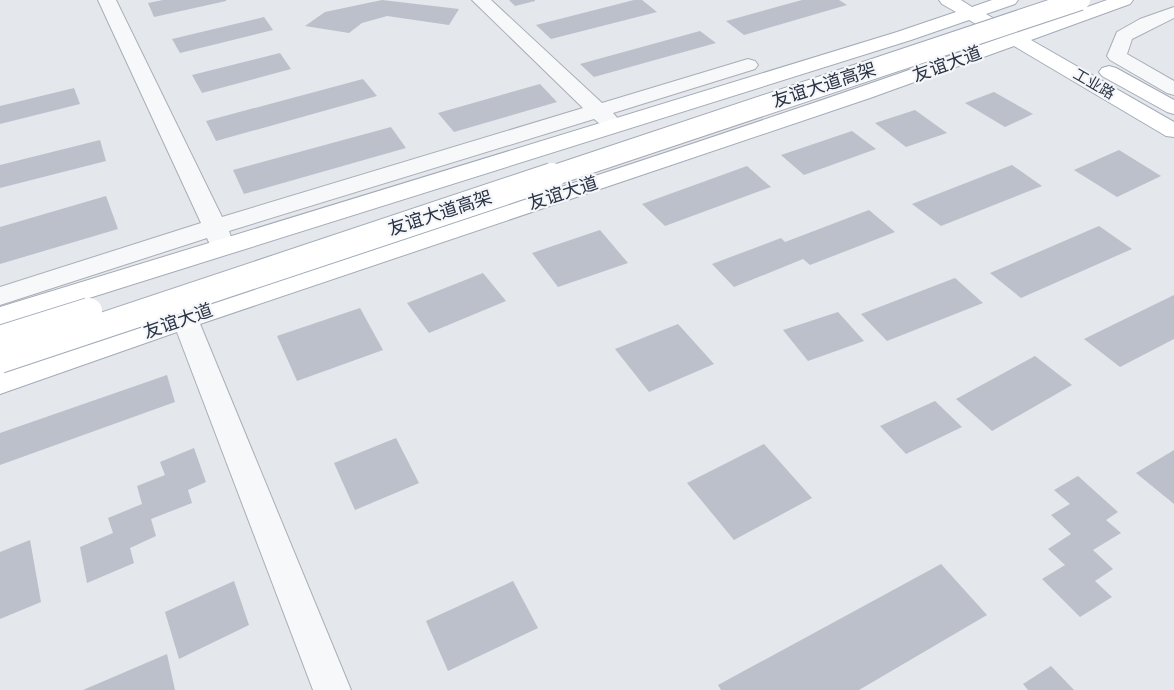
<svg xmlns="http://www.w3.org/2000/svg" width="1174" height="690" font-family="'Roboto Condensed','Noto Sans SC',sans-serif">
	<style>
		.building { fill: #bbc0ca }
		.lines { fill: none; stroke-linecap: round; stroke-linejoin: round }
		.minor-casing { stroke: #a9aeb7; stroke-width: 2 }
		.major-casing { stroke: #a3abb8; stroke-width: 2 }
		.minor { fill: #f7f8fa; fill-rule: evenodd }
		.major { fill: #fff; fill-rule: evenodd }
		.major-bridge-far1-casing { stroke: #a3abb8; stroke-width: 22; stroke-linecap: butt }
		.major-bridge-casing { stroke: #a3abb8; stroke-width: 28; stroke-linecap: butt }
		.major-bridge-far1 { stroke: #fff; stroke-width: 20 }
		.major-bridge { stroke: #fff; stroke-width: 26 }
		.labels { text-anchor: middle; stroke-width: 4.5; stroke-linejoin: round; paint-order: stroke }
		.far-street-label { font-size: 15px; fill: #2b3445; stroke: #f4f6f9 }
		.street-label { font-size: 18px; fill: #2b3445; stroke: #f4f6f9 }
	</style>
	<rect width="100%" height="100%" fill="#e4e7ec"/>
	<!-- building -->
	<g class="building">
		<path d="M163,0H226V1L154,17L148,3Z"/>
		<path d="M382,0L459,9L449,25L387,16L362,23L349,33L305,26L325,12Z"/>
		<path d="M509,0H535V1L515,6Z"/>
		<path d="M634,0H642L657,12L551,39L536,25Z"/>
		<path d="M802,0H839L847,5L744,35L726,21Z"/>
		<path d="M264,17L273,30L180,53L172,39Z"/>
		<path d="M700,31L716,43L594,77L580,64Z"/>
		<path d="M280,53L291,69L202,93L192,75Z"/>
		<path d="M363,79L377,96L216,141L206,121Z"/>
		<path d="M540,84L557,102L454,132L438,113Z"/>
		<path d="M74,88L80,104L0,124V106Z"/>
		<path d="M994,92L1033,114L1005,127L965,103Z"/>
		<path d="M915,110L947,133L906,147L875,123Z"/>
		<path d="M391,127L406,148L244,194L233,170Z"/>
		<path d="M852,131L876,149L804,175L781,155Z"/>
		<path d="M100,140L106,161L0,188V165Z"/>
		<path d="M1119,150L1161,176L1117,197L1074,170Z"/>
		<path d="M1012,165L1042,186L941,226L912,204Z"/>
		<path d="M747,166L771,187L665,226L642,204Z"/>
		<path d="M106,196L118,229L0,264V227Z"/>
		<path d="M869,210L895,232L810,265L803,259L734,287L712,264L781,238L785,242Z"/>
		<path d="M1099,226L1132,249L1021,298L990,273Z"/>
		<path d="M600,230L628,263L558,287L532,253Z"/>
		<path d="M483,273L506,301L429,333L407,303Z"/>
		<path d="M955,278L983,303L887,341L861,314Z"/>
		<path d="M1174,295V339L1120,367L1084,339Z"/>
		<path d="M360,308L383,350L297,381L277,336Z"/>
		<path d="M838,312L864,341L808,361L783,330Z"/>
		<path d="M678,324L714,364L649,392L615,349Z"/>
		<path d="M1035,356L1072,385L992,431L956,399Z"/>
		<path d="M167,375L175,402L0,465V433Z"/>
		<path d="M935,401L962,427L906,454L880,426Z"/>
		<path d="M396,438L419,483L355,510L334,463Z"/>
		<path d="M764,444L812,498L734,540L687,483Z"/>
		<path d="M194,448L206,482L188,490L192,503L151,519L156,536L130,548L134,563L87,583L80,547L113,533L108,518L142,504L137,486L165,475L160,462Z"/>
		<path d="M1174,450V504L1136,473Z"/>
		<path d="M1078,476L1118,512L1106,520L1121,533L1093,550L1113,569L1095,581L1112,597L1080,617L1042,579L1065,565L1048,549L1071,534L1051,515L1070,504L1054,490Z"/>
		<path d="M30,540L41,602L0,619V552Z"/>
		<path d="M941,564L987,615L859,690H721L718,685Z"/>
		<path d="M234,581L249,625L179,659L165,612Z"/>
		<path d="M513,581L538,628L448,671L426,621Z"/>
		<path d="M167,654L175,690H83Z"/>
		<path d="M1051,666L1074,690H1028L1023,684Z"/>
	</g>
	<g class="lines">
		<defs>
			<g id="minor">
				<path d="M98,0H116L222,217L583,108L472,0H491L602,103L748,59L755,61L758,65L755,69L613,113L620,121L617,126C606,128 602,126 594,119L229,231L233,243L230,249L221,251L212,249L207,238L0,305V287L201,223Z"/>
				<path d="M1174,7V18L1132,39L1127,54L1174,81V95L1167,93L1110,60L1107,56L1117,32L1140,19Z"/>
				<path d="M185,310L194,312L198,319L351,690H313L172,319L176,312Z"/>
			</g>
			<g id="major">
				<path d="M939,0H961L972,7L992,0H1018L1015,4L986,14L1017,32L1107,0H1133L1130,4L1031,40L1174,122V137L1166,136L1014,46L870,98L194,326L0,394V372C333,259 669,156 1000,38L969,20L911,40L0,326V307L897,32L956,12L942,4Z"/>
				<path d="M1109,66L1116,68L1174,100V114L1167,112L1102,76L1099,72L1102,68Z"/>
			</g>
		</defs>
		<!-- minor casing -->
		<use href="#minor" class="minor-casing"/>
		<!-- major casing -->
		<use href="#major" class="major-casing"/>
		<!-- minor -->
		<use href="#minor" class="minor"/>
		<!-- major -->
		<use href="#major" class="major"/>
		<defs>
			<path id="major-bridge-far1" d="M549,177L1080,0"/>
			<g id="major-bridge">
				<path d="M0,339L89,311"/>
				<path d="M0,360L552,176"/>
			</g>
		</defs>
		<!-- major-bridge-far1 casing -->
		<use href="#major-bridge-far1" class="major-bridge-far1-casing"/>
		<!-- major-bridge casing -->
		<use href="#major-bridge" class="major-bridge-casing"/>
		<!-- major-bridge-far1 -->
		<use href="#major-bridge-far1" class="major-bridge-far1"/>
		<!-- major-bridge -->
		<use href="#major-bridge" class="major-bridge"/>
	</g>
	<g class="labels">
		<!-- far-street labels -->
		<g class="far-street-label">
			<text transform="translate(1094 84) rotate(30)" y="5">工业路</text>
		</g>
		<!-- street labels -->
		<g class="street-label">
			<text transform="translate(947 64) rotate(-20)" y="6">友谊大道</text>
			<text transform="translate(824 85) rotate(-18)" y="6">友谊大道高架</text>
			<text transform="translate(563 193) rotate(-18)" y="6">友谊大道</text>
			<text transform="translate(440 213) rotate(-18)" y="6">友谊大道高架</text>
			<text transform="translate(178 321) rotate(-19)" y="6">友谊大道</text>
		</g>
	</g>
</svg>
